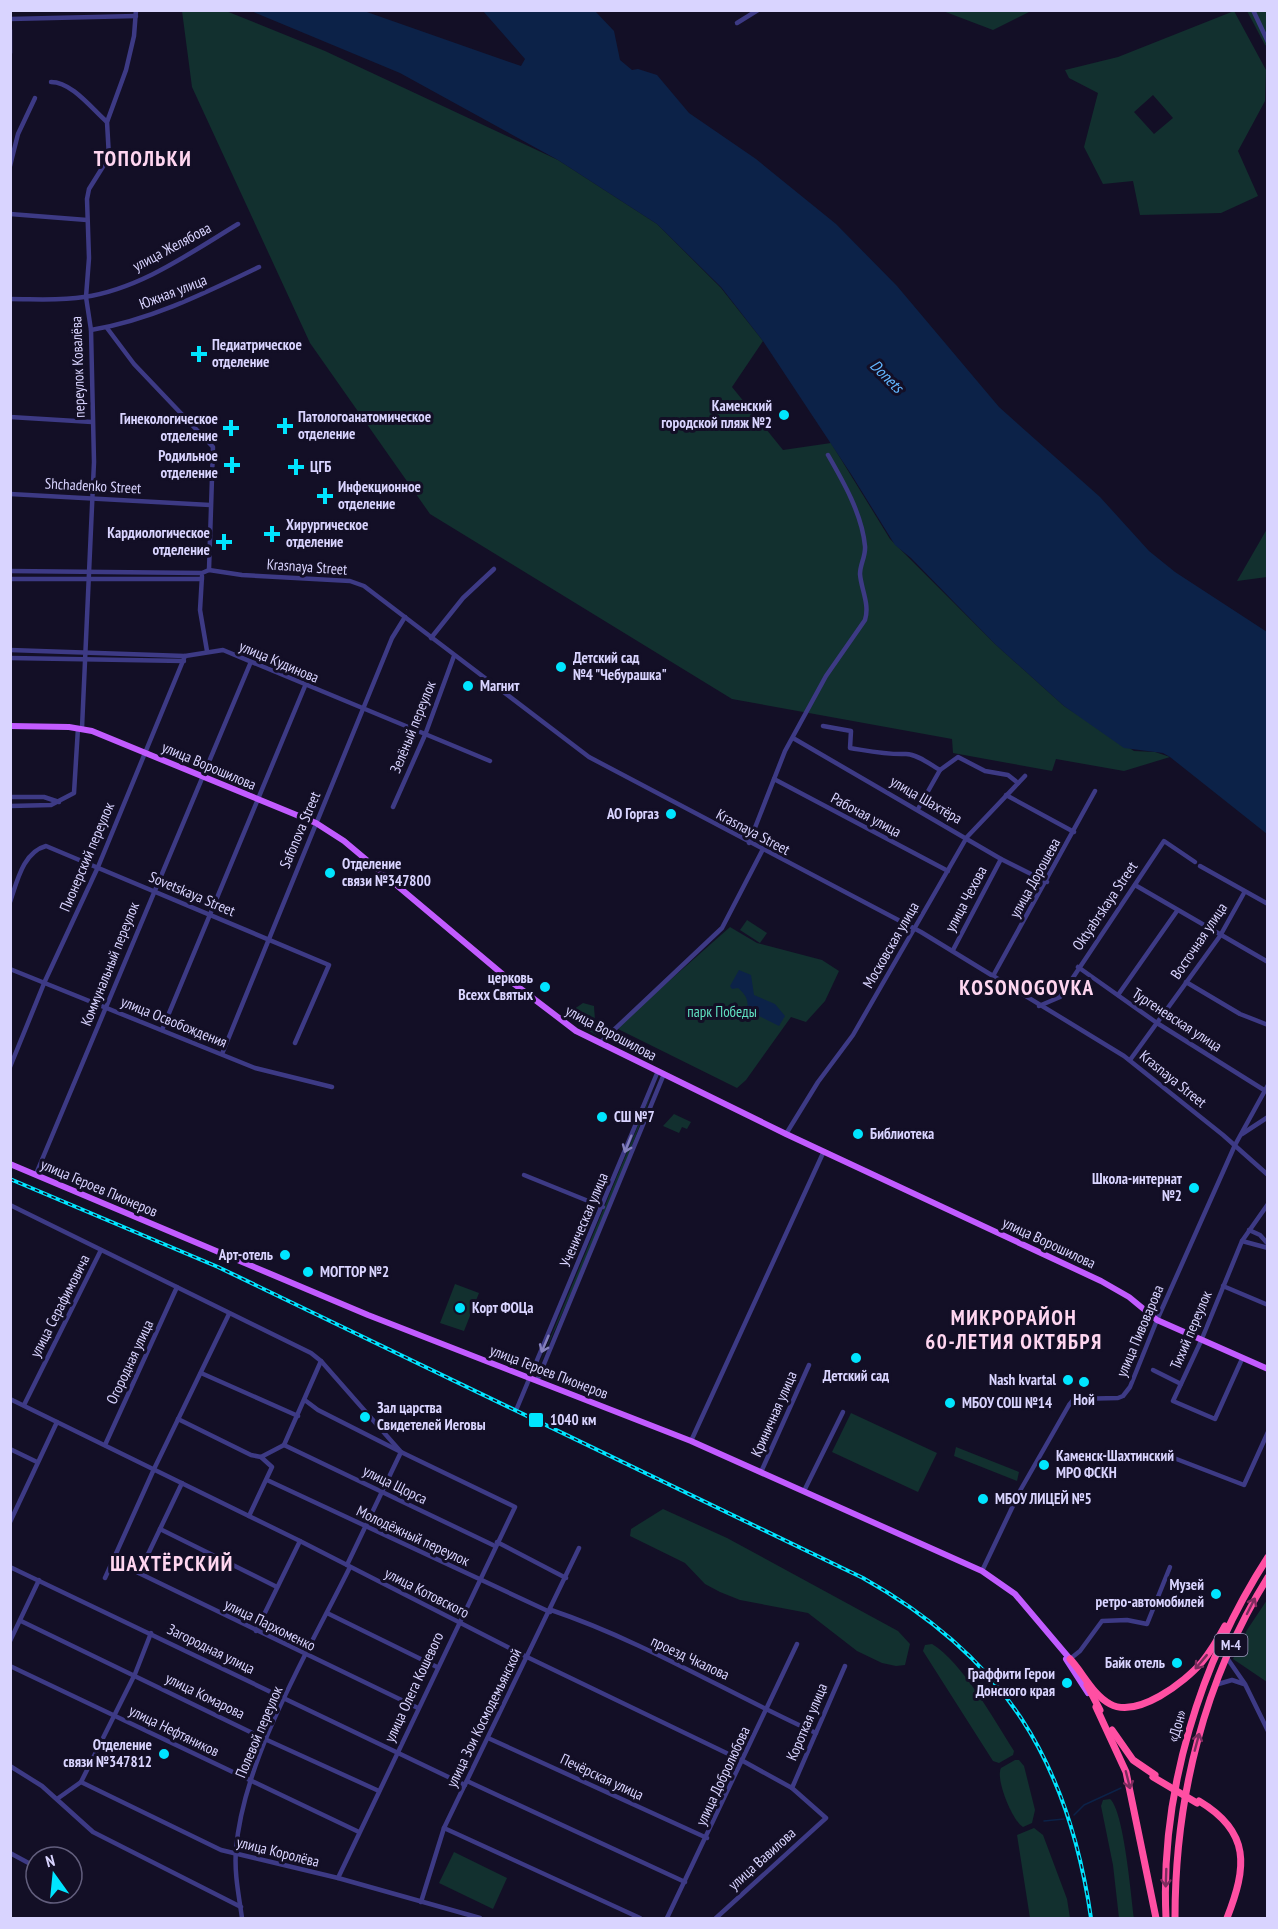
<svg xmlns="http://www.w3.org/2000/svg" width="1278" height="1929" font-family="'PT Sans Narrow',sans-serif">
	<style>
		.green { fill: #12302f; fill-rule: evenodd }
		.water { fill: #0c2248 }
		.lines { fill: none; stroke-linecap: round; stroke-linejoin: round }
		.stream { stroke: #0c2248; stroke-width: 1.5 }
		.minor { stroke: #3d3a85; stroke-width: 4.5 }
		.major { stroke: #c25bff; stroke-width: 6 }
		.highway { stroke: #ff4fa3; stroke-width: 7 }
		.rail-casing { stroke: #00e5ff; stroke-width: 4 }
		.rail { stroke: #130f26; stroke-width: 1.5; stroke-dasharray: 4.5; stroke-linecap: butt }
		.highway-bridge { stroke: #ff4fa3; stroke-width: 7 }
		.oneway { stroke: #837fbc }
		.oneway2 { stroke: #7d2c5e }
		.poi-dot { fill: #00e5ff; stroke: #130f26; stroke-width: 2 }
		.labels { text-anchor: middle; stroke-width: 6; stroke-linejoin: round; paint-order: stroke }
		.shield { fill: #130f26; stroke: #9e99be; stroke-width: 1.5 }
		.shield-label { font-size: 14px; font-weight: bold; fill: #d9d4ff }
		.street-label { font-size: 15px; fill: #d9d4ff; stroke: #130f26 }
		.poi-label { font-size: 15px; font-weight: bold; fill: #d9d4ff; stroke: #130f26; text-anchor: start }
		.park-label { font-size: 15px; fill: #5fe0c0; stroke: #130f26 }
		.water-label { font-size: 16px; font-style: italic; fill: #62b6ff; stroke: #130f26 }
		.district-label { font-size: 21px; font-weight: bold; letter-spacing: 1.5px; fill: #ffd6f0; stroke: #130f26 }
	</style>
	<rect width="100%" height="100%" fill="#130f26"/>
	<!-- green -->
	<g class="green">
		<path d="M182,11H226L325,51L558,160L657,224L721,288L763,341L732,387L783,450L831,443L890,539L995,644L1064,706L1134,751L1155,752L1170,757L1124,771L1056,759L1052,771L953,753L952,739L732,699L430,514L310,343L192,87Z"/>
		<path d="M943,11L1031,10V11L993,30Z"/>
		<path d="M1234,11L1266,70L1265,101L1238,151L1258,196L1221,213L1140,215L1133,181L1103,184L1084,147L1098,93L1069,78L1065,70L1118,57ZM1153,95L1173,118L1154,134L1134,112Z"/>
		<path d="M1247,11H1267V46L1265,45Z"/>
		<path d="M1267,529V577L1237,581Z"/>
		<path d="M747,920L767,933L760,943L740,930Z"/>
		<path d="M730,927L757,943L822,960L839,971L825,1001L806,1022L791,1017L746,1080L737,1088L616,1028Z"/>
		<path d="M583,1003L594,1006L596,1035L564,1016Z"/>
		<path d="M654,1087L607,1212L537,1370Z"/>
		<path d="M674,1114L691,1122L687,1129L682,1127L679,1133L663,1126Z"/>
		<path d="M455,1284L479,1293L464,1331L440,1323Z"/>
		<path d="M851,1413L937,1453L918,1492L832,1452Z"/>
		<path d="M956,1447L1019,1472L1017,1481L954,1456Z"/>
		<path d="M663,1509L727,1538L898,1631L910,1644L905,1665L896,1666L882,1663L857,1651L808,1613L740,1600L720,1592L705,1584L685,1563L630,1536L631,1529Z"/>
		<path d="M1267,1600V1682L1233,1659L1247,1630Z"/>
		<path d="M932,1644C962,1662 995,1721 1014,1751L1013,1755L999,1763L993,1761L923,1651L925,1645Z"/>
		<path d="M1015,1760H1019L1024,1766L1035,1810L1032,1823L1023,1827C1013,1822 995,1779 1001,1768Z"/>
		<path d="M1110,1799C1124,1811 1131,1896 1134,1918H1119L1113,1865L1101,1806L1103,1800Z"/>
		<path d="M1034,1828L1043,1835L1067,1899L1070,1918H1030L1017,1835Z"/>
		<path d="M454,1852L507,1878L493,1909L439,1883Z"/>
	</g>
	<!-- water -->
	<g class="water">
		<path d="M251,11H364L521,66L525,59L483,11H595L614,31L620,60L632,70L638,69L657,75L689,113L756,159L836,224L897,286L999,407L1100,497L1149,551L1175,572L1267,632V834L1170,757L1163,753L1124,748L1064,706L995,644L911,558L895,545L851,474L763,341L721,287L657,224L558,160L400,73Z"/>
		<path d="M739,970L751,975L754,995L775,1004L785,1016L779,1026L747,1010C749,1000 746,995 738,988L732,989L730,986Z"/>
	</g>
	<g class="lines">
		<!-- stream -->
		<g class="stream">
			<path d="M1074,1815L1084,1805L1121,1788"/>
			<path d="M1044,1821L1064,1819"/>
		</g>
		<!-- minor -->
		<g class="minor">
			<path d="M1253,10L1268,42"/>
			<path d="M10,19L136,16"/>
			<path d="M737,23L758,10"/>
			<path d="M10,30V53"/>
			<path d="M51,82C72,82 92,109 107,122"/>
			<path d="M10,166L18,134L35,98"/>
			<path d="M10,214L87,220"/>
			<path d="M10,299C35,299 60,301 84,297C140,289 190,253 238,224"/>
			<path d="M107,328L134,364L213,447L209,570"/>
			<path d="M91,330C151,320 205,293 259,267"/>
			<path d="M10,417L92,422"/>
			<path d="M10,494L210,505"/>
			<path d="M209,570L242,575L350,581L364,586L589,757L921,932L1124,1056L1223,1135L1268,1175"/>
			<path d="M10,571L202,573L209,570"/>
			<path d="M202,576L200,610L207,651"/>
			<path d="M10,579H202"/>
			<path d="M431,638L463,598L494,569"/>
			<path d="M10,650L185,656L223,650L490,761"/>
			<path d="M10,658L184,661"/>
			<path d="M823,726L851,731L850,748C869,751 888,755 906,754C917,754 931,765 940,770L958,757L985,771L1008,775L1018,783"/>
			<path d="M82,728L94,462L91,330L86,297L89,258L87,199L89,189L109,157L107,122L126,70L134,36L136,10"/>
			<path d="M793,738L1001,859L1047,882"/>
			<path d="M774,779L948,871"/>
			<path d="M1006,795L1074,832"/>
			<path d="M10,797H44L59,802"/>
			<path d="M10,806L51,805L74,793L78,728"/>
			<path d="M393,807L425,735L454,656"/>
			<path d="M918,809L940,770"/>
			<path d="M749,843L785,751L826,676L865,620C870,604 861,589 860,574C860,564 866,556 865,546C862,514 843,481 828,455"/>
			<path d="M1200,866L1268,904"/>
			<path d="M1135,885L1268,962"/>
			<path d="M10,902C17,882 23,852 46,846L329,965L295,1043"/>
			<path d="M953,950L1001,859"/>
			<path d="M1078,967L1157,1023L1264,1090"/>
			<path d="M10,969L255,1068L332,1087"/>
			<path d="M993,976L1095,791"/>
			<path d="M1186,982L1240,1014L1268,1025"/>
			<path d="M1118,995L1177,911"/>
			<path d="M1039,1006L1060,997L1164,841L1195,862"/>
			<path d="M162,1030L305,686"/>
			<path d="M600,1043L722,928L762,851"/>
			<path d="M222,1054L392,638L405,617"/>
			<path d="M1130,1060L1220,936L1244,893"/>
			<path d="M10,1067L45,981L98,867L185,656"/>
			<path d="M786,1134L818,1082L853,1035L967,837L1025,776"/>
			<path d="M1242,1134L1268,1117"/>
			<path d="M36,1174L250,664"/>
			<path d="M524,1175L603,1207"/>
			<path d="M10,1205L311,1353L321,1361L401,1452L515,1507L338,1878"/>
			<path d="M1249,1230L1260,1235L1268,1244"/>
			<path d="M1242,1241L1268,1248"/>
			<path d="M1223,1286L1268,1305"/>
			<path d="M1242,1359L1215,1419L1173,1401L1201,1341L1242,1241L1268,1204"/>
			<path d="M1153,1370L1181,1384"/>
			<path d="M201,1373L298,1416"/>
			<path d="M537,1381L664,1074"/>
			<path d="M10,1399L300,1541L527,1657L743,1761L792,1788L826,1818L716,1918"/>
			<path d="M306,1401L318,1410L401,1452L347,1565"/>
			<path d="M24,1405L101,1250"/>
			<path d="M517,1408L658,1071"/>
			<path d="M178,1419L251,1455L261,1457"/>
			<path d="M691,1441L824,1151"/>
			<path d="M105,1445L177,1287"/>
			<path d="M284,1445L495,1546"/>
			<path d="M10,1449L37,1462"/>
			<path d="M1166,1455L1244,1485L1268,1432"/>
			<path d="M761,1472L809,1365"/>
			<path d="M267,1480L550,1612"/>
			<path d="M804,1491L843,1412"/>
			<path d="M249,1516L272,1467L261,1457L284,1445L321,1361"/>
			<path d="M10,1522L57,1422"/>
			<path d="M160,1529L277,1587"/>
			<path d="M497,1542L566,1578"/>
			<path d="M114,1561L418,1708"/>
			<path d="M10,1567L465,1785"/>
			<path d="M982,1571L1021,1489L1069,1405L1074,1399L1118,1398L1123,1396L1130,1387L1157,1320L1235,1145L1268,1085"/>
			<path d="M139,1573L182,1483"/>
			<path d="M105,1578L154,1469L229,1314"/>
			<path d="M551,1610C643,1641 728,1693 816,1733"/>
			<path d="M327,1613L437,1667"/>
			<path d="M21,1621L267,1740L379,1791"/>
			<path d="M256,1631L300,1541"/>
			<path d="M10,1641L39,1580"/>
			<path d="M1227,1658L1245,1684L1268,1731"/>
			<path d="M1070,1659L1080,1651L1102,1621L1127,1620L1147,1624L1170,1567"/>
			<path d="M10,1666L359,1832"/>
			<path d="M1215,1685L1232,1680L1244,1684"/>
			<path d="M488,1738L707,1838"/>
			<path d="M10,1766L42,1786L93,1832L241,1907"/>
			<path d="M467,1781L685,1882"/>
			<path d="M81,1782L221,1850L338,1878L480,1918"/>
			<path d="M792,1788L845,1666"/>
			<path d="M57,1799L81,1782L135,1674L151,1633"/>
			<path d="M444,1828L640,1918"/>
			<path d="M10,1853L36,1867"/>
			<path d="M421,1902L444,1828L579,1548"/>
			<path d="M242,1918C239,1896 234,1873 236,1850C243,1759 309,1650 350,1567"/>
			<path d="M667,1918L797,1644"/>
		</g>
		<!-- major -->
		<g class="major">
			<path d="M10,726L69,727L92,731L316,823L344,841L513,983L576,1031L786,1134L1101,1281L1129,1297L1157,1320L1268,1369"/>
			<path d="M10,1164L368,1315L691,1441L982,1571L1015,1594L1070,1659L1068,1660"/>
			<path d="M1066,1659L1088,1693"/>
		</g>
		<!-- highway -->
		<g class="highway">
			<path d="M1070,1659C1083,1673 1093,1695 1110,1704C1137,1719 1185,1682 1202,1662C1211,1651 1218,1639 1225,1626"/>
			<path d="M1087,1685L1100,1710"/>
			<path d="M1096,1707L1126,1772L1156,1918"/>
			<path d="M1112,1730L1133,1760L1155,1775"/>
			<path d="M1199,1801C1251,1832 1247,1867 1227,1918"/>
			<path d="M1166,1918C1160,1792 1200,1662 1268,1557"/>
			<path d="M1175,1918C1175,1798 1204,1680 1268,1577"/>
		</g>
		<defs>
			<path id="rail" d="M10,1179L218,1267L863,1578C1004,1657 1068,1760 1091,1918"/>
		</defs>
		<!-- rail casing -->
		<use href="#rail" class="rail-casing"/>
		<!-- rail -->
		<use href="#rail" class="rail"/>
		<!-- highway-bridge -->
		<path class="highway-bridge" d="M1153,1777L1197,1803"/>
	</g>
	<!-- one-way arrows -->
	<defs><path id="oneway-shaft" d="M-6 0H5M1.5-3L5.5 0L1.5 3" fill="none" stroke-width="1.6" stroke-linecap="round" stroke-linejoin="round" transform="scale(1.5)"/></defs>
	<g class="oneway">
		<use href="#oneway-shaft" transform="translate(628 1144) rotate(112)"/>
		<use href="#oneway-shaft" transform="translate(545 1344) rotate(113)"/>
	</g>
	<g class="oneway2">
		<use href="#oneway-shaft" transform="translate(1251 1606) rotate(-63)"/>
		<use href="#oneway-shaft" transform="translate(1201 1662) rotate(130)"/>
		<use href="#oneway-shaft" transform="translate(1197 1742) rotate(-75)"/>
		<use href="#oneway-shaft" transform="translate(1128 1780) rotate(76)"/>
		<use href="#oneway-shaft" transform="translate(1166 1878) rotate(92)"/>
	</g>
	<!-- markers -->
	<g class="poi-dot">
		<path d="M196 345h6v6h6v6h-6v6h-6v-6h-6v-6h6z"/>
		<circle cx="784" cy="415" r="6"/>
		<path d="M282 417h6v6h6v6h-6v6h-6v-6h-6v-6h6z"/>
		<path d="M228 419h6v6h6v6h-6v6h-6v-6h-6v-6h6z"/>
		<path d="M229 456h6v6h6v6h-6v6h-6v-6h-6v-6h6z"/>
		<path d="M293 458h6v6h6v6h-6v6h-6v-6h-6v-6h6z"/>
		<path d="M322 487h6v6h6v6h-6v6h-6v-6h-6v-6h6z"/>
		<path d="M269 525h6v6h6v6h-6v6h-6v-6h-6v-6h6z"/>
		<path d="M221 533h6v6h6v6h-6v6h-6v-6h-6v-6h6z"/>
		<circle cx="561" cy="667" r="6"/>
		<circle cx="468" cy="686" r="6"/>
		<circle cx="671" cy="814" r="6"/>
		<circle cx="330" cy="873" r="6"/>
		<circle cx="545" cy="987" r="6"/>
		<circle cx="602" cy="1117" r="6"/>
		<circle cx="858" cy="1134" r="6"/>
		<circle cx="1194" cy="1188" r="6"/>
		<circle cx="285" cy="1255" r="6"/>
		<circle cx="308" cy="1272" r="6"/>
		<circle cx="460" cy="1308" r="6"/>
		<circle cx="856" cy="1358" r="6"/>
		<circle cx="1068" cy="1380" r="6"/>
		<circle cx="1084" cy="1382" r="6"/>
		<circle cx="950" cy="1403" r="6"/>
		<circle cx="365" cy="1417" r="6"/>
		<rect x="528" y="1412" width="16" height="16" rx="3"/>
		<circle cx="1044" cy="1465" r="6"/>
		<circle cx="983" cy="1499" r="6"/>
		<circle cx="1216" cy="1594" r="6"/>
		<circle cx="1177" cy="1663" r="6"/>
		<circle cx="1067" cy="1683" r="6"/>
		<circle cx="164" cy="1754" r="6"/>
	</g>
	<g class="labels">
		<!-- shield labels -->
		<rect class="shield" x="1214.5" y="1634" width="33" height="22" rx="4.5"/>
		<g class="shield-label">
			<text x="1231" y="1650">М-4</text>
		</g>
		<!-- street labels -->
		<g class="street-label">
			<text transform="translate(172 247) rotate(-28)" y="5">улица Желябова</text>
			<text transform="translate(173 292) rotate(-21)" y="5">Южная улица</text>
			<text transform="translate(78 367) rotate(-92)" y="5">переулок Ковалёва</text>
			<text transform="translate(93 486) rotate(3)" y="5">Shchadenko Street</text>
			<text transform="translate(307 567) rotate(4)" y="5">Krasnaya Street</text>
			<text transform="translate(279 662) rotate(23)" y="5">улица Кудинова</text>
			<text transform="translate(413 727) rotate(-68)" y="5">Зелёный переулок</text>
			<text transform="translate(209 766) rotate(23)" y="5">улица Ворошилова</text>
			<text transform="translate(926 800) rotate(30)" y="5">улица Шахтёра</text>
			<text transform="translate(866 815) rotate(28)" y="5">Рабочая улица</text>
			<text transform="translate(300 830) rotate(-67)" y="5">Safonova Street</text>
			<text transform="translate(753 832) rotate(28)" y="5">Krasnaya Street</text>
			<text transform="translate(87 857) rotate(-67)" y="5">Пионерский переулок</text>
			<text transform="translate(1035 878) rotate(-61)" y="5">улица Дорошева</text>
			<text transform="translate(192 894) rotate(23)" y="5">Sovetskaya Street</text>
			<text transform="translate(966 899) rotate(-62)" y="5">улица Чехова</text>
			<text transform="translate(1105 906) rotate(-56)" y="5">Oktyabrskaya Street</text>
			<text transform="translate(1199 941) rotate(-56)" y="5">Восточная улица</text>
			<text transform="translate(891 945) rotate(-60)" y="5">Московская улица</text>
			<text transform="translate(110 964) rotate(-68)" y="5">Коммунальный переулок</text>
			<text transform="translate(1177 1020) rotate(33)" y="5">Тургеневская улица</text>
			<text transform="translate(174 1022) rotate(22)" y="5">улица Освобождения</text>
			<text transform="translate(611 1033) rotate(28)" y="5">улица Ворошилова</text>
			<text transform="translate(1173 1079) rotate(39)" y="5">Krasnaya Street</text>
			<text transform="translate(99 1188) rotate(23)" y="5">улица Героев Пионеров</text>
			<text transform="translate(584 1220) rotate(-67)" y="5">Ученическая улица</text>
			<text transform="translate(1049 1243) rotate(25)" y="5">улица Ворошилова</text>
			<text transform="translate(60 1306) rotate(-63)" y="5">улица Серафимовича</text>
			<text transform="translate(1191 1330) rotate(-67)" y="5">Тихий переулок</text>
			<text transform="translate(1140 1331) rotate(-67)" y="5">улица Пивоварова</text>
			<text transform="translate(130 1362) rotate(-65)" y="5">Огородная улица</text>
			<text transform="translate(549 1372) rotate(21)" y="5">улица Героев Пионеров</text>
			<text transform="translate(774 1414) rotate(-66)" y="5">Криничная улица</text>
			<text transform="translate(395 1485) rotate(26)" y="5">улица Щорса</text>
			<text transform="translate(413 1536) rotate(25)" y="5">Молодёжный переулок</text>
			<text transform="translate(427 1593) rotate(27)" y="5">улица Котовского</text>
			<text transform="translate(270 1625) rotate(26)" y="5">улица Пархоменко</text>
			<text transform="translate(211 1649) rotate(26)" y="5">Загородная улица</text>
			<text transform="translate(690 1658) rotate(25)" y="5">проезд Чкалова</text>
			<text transform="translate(414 1687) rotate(-65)" y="5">улица Олега Кошевого</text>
			<text transform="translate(205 1696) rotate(26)" y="5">улица Комарова</text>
			<text transform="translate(484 1718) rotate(-64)" y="5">улица Зои Космодемьянской</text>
			<text transform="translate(807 1722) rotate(-67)" y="5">Короткая улица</text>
			<text transform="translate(1177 1726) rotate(-74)" y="5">«Дон»</text>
			<text transform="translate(174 1731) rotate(26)" y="5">улица Нефтяников</text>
			<text transform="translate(259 1732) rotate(-67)" y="5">Полевой переулок</text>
			<text transform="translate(723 1776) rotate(-65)" y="5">улица Добролюбова</text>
			<text transform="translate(602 1777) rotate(25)" y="5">Печёрская улица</text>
			<text transform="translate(278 1852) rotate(14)" y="5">улица Королёва</text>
			<text transform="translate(762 1859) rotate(-42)" y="5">улица Вавилова</text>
		</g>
		<!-- poi labels -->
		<g class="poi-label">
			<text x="212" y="350">Педиатрическое<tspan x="212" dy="17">отделение</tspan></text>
			<text x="772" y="411" text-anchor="end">Каменский<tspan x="772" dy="17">городской пляж №2</tspan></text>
			<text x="298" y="422">Патологоанатомическое<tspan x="298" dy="17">отделение</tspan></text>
			<text x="218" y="424" text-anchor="end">Гинекологическое<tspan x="218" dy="17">отделение</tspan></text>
			<text x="218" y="461" text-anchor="end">Родильное<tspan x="218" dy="17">отделение</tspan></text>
			<text x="310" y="472">ЦГБ</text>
			<text x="338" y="492">Инфекционное<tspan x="338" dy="17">отделение</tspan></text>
			<text x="286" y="530">Хирургическое<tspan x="286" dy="17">отделение</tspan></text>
			<text x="210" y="538" text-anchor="end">Кардиологическое<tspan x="210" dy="17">отделение</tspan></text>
			<text x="573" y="663">Детский сад<tspan x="573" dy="17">№4 "Чебурашка"</tspan></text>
			<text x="480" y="691">Магнит</text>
			<text x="659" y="819" text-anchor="end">АО Горгаз</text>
			<text x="342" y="869">Отделение<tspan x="342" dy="17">связи №347800</tspan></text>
			<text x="533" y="983" text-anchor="end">церковь<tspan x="533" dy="17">Всехх Святых</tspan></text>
			<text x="614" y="1122">СШ №7</text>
			<text x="870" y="1139">Библиотека</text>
			<text x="1182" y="1184" text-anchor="end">Школа-интернат<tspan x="1182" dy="17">№2</tspan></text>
			<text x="273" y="1260" text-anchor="end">Арт-отель</text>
			<text x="320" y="1277">МОГТОР №2</text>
			<text x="472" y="1313">Корт ФОЦа</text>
			<text x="856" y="1381" text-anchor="middle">Детский сад</text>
			<text x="1056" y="1385" text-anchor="end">Nash kvartal</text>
			<text x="1084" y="1405" text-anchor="middle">Ной</text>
			<text x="962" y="1408">МБОУ СОШ №14</text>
			<text x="377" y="1413">Зал царства<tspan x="377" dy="17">Свидетелей Иеговы</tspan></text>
			<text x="550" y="1425">1040 км</text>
			<text x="1056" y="1461">Каменск-Шахтинский<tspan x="1056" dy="17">МРО ФСКН</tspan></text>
			<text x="995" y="1504">МБОУ ЛИЦЕЙ №5</text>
			<text x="1204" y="1590" text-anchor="end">Музей<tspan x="1204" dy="17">ретро-автомобилей</tspan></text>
			<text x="1165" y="1668" text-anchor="end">Байк отель</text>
			<text x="1055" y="1679" text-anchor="end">Граффити Герои<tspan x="1055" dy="17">Донского края</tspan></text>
			<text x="152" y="1750" text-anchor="end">Отделение<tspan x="152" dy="17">связи №347812</tspan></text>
		</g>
		<!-- park labels -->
		<g class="park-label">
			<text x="722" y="1017">парк Победы</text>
		</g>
		<!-- water labels -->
		<g class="water-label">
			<text transform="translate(887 376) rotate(45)" y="6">Donets</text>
		</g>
		<!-- district labels -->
		<g class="district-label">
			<text x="143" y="166">ТОПОЛЬКИ</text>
			<text x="1027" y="995">KOSONOGOVKA</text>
			<text x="1014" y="1325">МИКРОРАЙОН<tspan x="1014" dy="24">60-ЛЕТИЯ ОКТЯБРЯ</tspan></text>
			<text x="172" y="1571">ШАХТЁРСКИЙ</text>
		</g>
	</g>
	<!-- border -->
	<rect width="1278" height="1929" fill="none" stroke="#d9d4ff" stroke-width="24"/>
	<!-- north arrow -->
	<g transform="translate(54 1875) rotate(345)"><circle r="28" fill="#130f26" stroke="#625e7d" stroke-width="1.5"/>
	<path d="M0-4.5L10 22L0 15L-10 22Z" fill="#00e5ff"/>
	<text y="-9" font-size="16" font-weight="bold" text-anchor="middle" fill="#d9d4ff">N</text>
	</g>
</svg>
